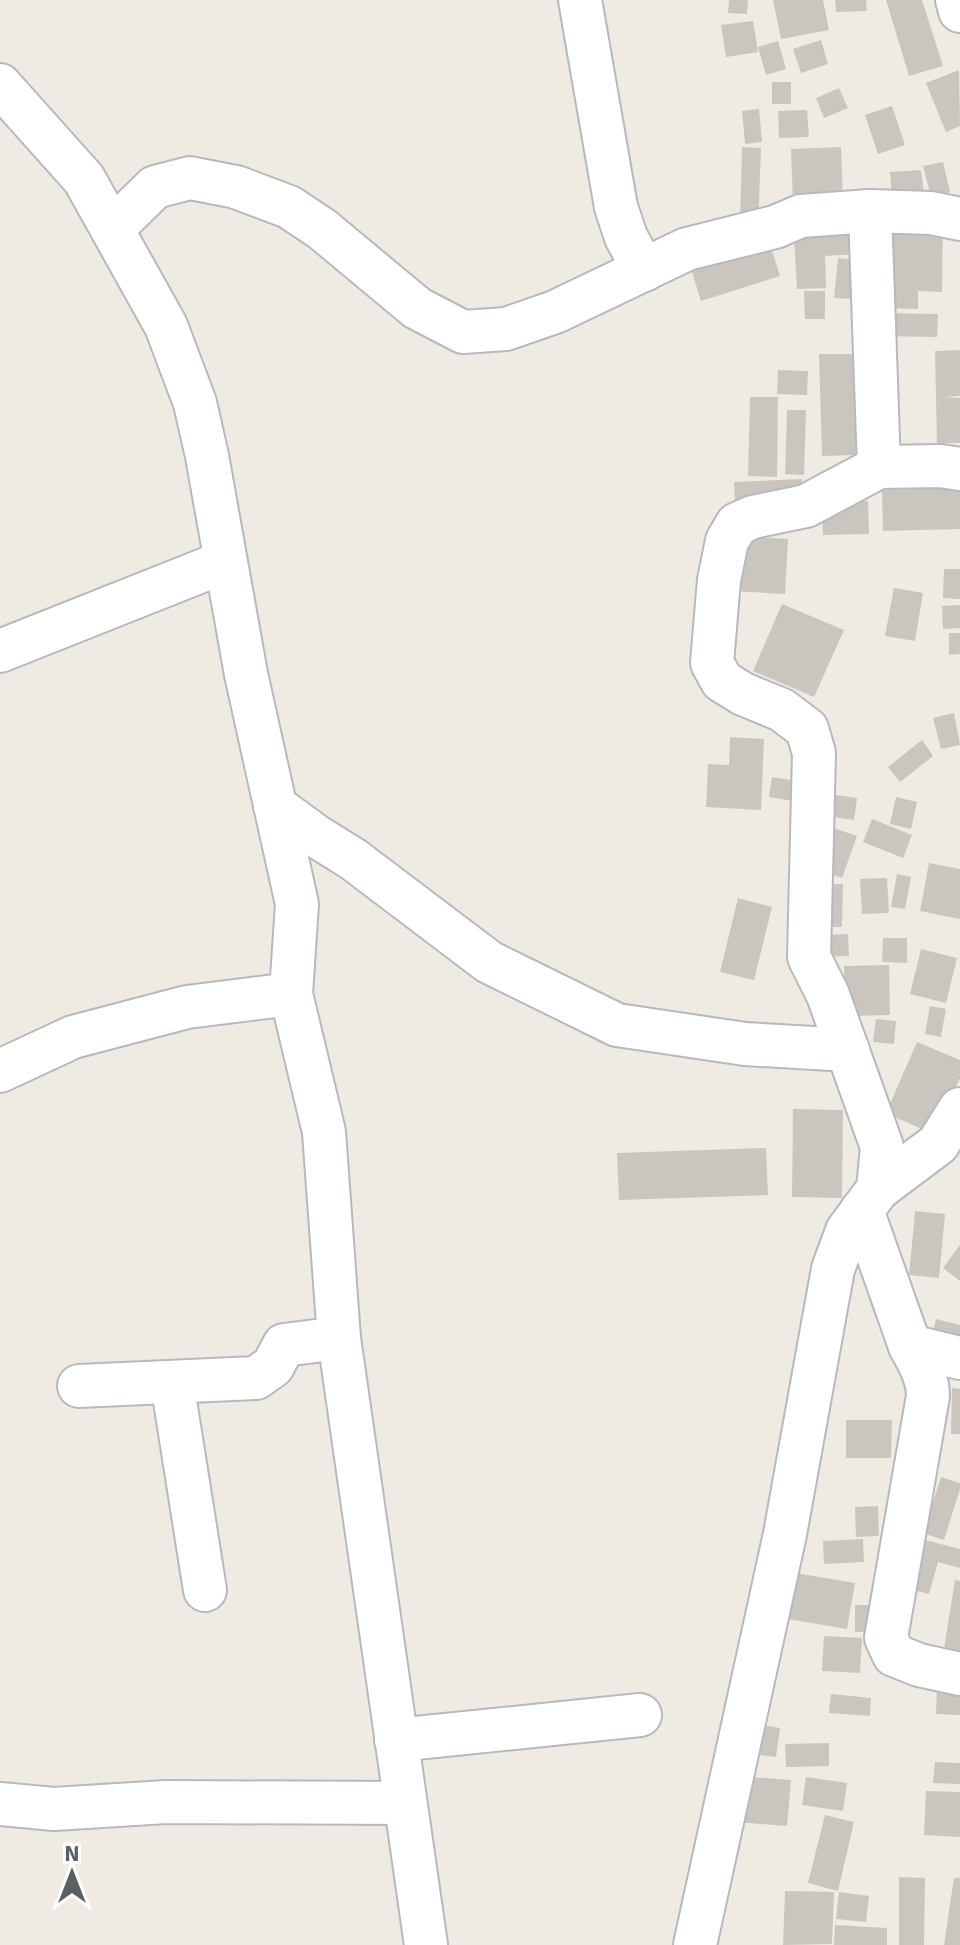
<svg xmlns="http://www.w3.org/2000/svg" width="960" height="1945" font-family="Signika,sans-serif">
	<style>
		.building { fill: #cac6bf }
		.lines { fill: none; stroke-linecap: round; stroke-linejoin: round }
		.minor-casing { stroke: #b5babe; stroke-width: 46 }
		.minor { stroke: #fff; stroke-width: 42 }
	</style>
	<rect width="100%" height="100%" fill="#efebe2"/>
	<!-- building -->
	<g class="building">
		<path d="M729,0H748L747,14L728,13Z"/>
		<path d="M773,0H823L829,30L781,39Z"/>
		<path d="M835,0H866L867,11L836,12Z"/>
		<path d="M886,0H922L943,66L909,76Z"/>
		<path d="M753,21L758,52L726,57L721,25Z"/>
		<path d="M821,40L828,64L801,73L793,49Z"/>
		<path d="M778,41L786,69L766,75L758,47Z"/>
		<path d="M959,70L960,126L946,132L926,83Z"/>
		<rect x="772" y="82" width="19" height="22"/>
		<path d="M839,88L848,108L824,118L816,98Z"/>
		<path d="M892,106L905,145L878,154L865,115Z"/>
		<path d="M759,109L762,142L745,144L742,111Z"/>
		<path d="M807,110L809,137L779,138L778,111Z"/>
		<path d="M742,147L761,148L758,227L740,226Z"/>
		<path d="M841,147L843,201L793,203L791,149Z"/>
		<path d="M943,162L950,192L931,197L923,166Z"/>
		<path d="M921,170L924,194L892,197L890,172Z"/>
		<path d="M882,216L943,217L942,292L918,291V309L880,308Z"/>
		<path d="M855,234L856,254L825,256L826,288L797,289L794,237Z"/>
		<path d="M770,244L780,276L701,301L691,269Z"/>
		<path d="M838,258L858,260L855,299L834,298Z"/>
		<path d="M804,291H825V319H805Z"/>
		<path d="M881,313L938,314L937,337L881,336Z"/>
		<path d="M960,350V396L944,397L960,398V443H937L935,351Z"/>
		<path d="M819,354H854L857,455L822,456Z"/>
		<path d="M778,370L808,371L807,395L777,394Z"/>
		<path d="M750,397H778L777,477L748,476Z"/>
		<path d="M787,410H806L804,475L785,474Z"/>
		<path d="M802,479L803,500L735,504L734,482Z"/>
		<path d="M960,488V529L883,531L882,490Z"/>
		<path d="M868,501L869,534L823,535L822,502Z"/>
		<path d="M736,536L788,539L785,594L733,591Z"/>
		<path d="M944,569H960V599L943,598Z"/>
		<path d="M894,588L923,593L915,641L885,636Z"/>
		<path d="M782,604L844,630L814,697L753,671Z"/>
		<path d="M960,605V628L943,629L942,606Z"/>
		<path d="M949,633H960V654L949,655Z"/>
		<path d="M954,713L960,745L941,749L933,718Z"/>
		<path d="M730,737L764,739L761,810L706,807L708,764L729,765Z"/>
		<path d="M922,740L933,756L900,782L888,767Z"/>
		<path d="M772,777L796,781L792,801L769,797Z"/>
		<path d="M822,793L857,798L854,820L819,815Z"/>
		<path d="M896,797L917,802L911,829L890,824Z"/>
		<path d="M872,819L912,835L903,858L863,842Z"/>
		<path d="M828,826L857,836L842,878L818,870Z"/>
		<path d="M929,863L960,869V919L920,911Z"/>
		<path d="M897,874L911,877L905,909L891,907Z"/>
		<path d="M887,878L889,913L862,914L860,879Z"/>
		<path d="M816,884H843L842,927H815Z"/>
		<path d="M738,898L772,907L754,980L720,972Z"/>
		<path d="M848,934L849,956L819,957L818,935Z"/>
		<path d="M883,938H907V963L882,962Z"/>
		<path d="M921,949L957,958L946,1003L910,994Z"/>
		<path d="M889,965L890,1015L845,1016L844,966Z"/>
		<path d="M930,1006L946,1009L941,1037L925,1034Z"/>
		<path d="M876,1019L896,1021L894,1044L873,1042Z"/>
		<path d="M917,1042L960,1060V1078L935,1135L886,1113Z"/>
		<path d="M793,1109L843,1110L842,1198L792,1197Z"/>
		<path d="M766,1148L768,1195L619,1200L617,1153Z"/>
		<path d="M915,1211L945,1214L939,1278L909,1275Z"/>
		<path d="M960,1245V1281L943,1268Z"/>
		<path d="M936,1319L960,1325V1344L931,1341Z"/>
		<path d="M952,1388L960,1389V1434H951Z"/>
		<path d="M846,1420H892L891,1458H846Z"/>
		<path d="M941,1477L960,1483V1489L944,1540L923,1533Z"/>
		<path d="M878,1506L879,1536L856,1537L855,1507Z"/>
		<path d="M863,1539L864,1562L824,1564L823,1541Z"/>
		<path d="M921,1539L960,1549V1568L938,1562L929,1594L909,1589Z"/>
		<path d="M784,1571L855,1583L847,1629L776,1617Z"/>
		<path d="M955,1580L960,1581V1658L943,1655Z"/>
		<rect x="855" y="1605" width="22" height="27"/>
		<path d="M824,1636L862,1638L860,1673L822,1671Z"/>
		<path d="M937,1688L960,1689V1715L936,1714Z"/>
		<path d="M831,1694L871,1698L870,1716L829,1713Z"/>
		<path d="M750,1723L780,1728L776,1757L746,1753Z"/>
		<path d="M829,1743V1766L786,1767L785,1744Z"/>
		<path d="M935,1762L960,1763V1784L933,1783Z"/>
		<path d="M740,1776L791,1780L787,1826L736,1822Z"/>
		<path d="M806,1777L847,1783L843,1811L802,1805Z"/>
		<path d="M926,1791L960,1792V1837L924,1835Z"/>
		<path d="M825,1815L854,1822L838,1891L808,1883Z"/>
		<path d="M899,1877L925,1878L924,1945H899Z"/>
		<path d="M954,1878H960V1945H944Z"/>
		<path d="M785,1891L834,1892L832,1944L783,1945Z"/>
		<path d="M839,1892L869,1896L866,1922L836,1919Z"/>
		<path d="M835,1925L887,1928V1945H834Z"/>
	</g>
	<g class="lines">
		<defs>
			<g id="minor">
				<path d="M580,0L616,207L626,237L644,270"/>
				<path d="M957,0L960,11"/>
				<path d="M0,85L84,179L166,326L195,403L207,456L246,674L297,904L291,994L324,1132L339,1338L426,1945"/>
				<path d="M870,211L879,467"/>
				<path d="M112,229L155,187L190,178L236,187L289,207L322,229L417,308L463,332L506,329L555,312L687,249L775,227L801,216L870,211L931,213L960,219"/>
				<path d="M0,651L224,562"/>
				<path d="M275,806L316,836L353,859L489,962L617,1025L745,1044L848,1050"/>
				<path d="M0,1071L73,1037L187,1007L291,994"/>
				<path d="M878,1189L938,1144L960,1109"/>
				<path d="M862,1210L910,1346C919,1363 928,1377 928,1396L886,1638L894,1655L919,1665L960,1674"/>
				<path d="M910,1346L960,1358"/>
				<path d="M172,1382L205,1590"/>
				<path d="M79,1386L256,1378L273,1366L284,1345L339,1338"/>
				<path d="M396,1740L640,1715"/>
				<path d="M0,1804L54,1809L166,1802L404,1803"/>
				<path d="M695,1945L785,1534L833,1269L847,1231L878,1189L882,1147L828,995L809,957L814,753L807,729L782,710L743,694L722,681L712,663L719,580L727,541L737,524L753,517L806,506L879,467L941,466L960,469"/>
			</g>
		</defs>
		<!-- minor casing -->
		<use href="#minor" class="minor-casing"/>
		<!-- minor -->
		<use href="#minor" class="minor"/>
	</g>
	<!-- north arrow -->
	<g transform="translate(72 1873)" stroke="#ffffff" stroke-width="6" paint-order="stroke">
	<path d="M0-6L14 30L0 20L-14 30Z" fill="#5b6065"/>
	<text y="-12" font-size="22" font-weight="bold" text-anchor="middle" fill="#5b6065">N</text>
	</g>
</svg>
